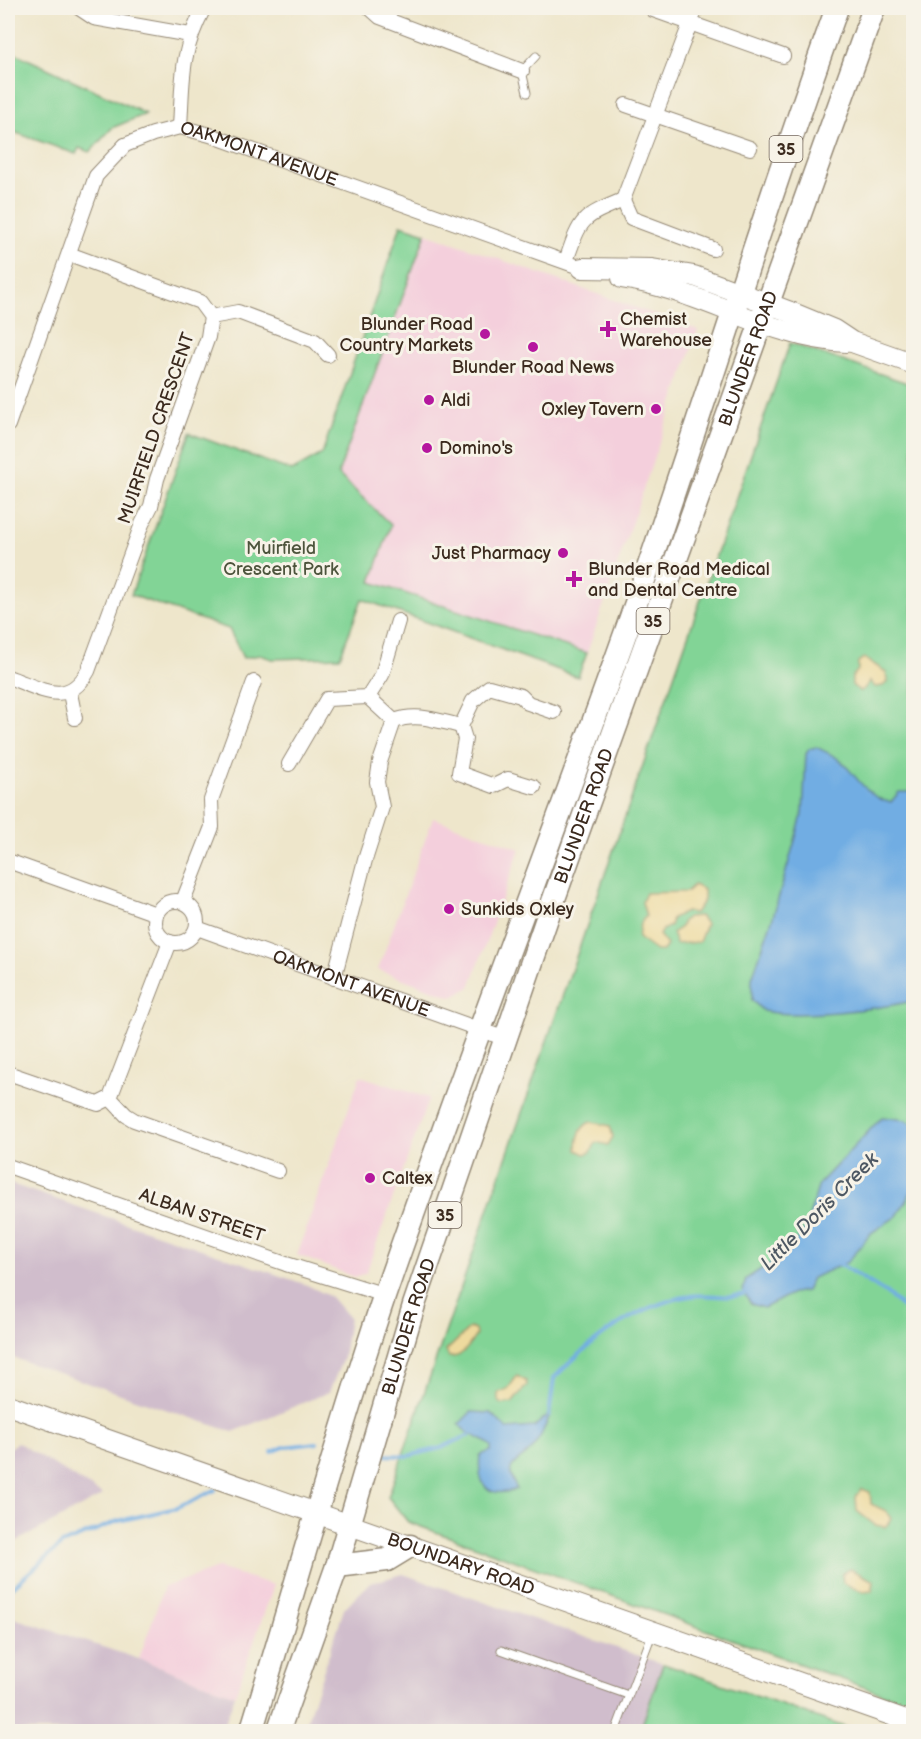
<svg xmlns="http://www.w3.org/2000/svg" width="921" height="1739" font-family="'Balsamiq Sans',sans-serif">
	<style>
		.built { fill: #f4cfdc }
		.industrial { fill: #d0bdcc }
		.green { fill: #82d496; stroke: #5e7f5a; stroke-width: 1.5 }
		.sand { fill: #eeda9e; stroke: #94825e; stroke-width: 1.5 }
		.water { fill: #71ade3; stroke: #566c80; stroke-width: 1.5 }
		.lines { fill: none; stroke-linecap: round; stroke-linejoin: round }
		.stream { stroke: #71ade3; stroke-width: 4 }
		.lane-casing { stroke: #948874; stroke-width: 9 }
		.street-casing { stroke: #948874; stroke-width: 16 }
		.secondary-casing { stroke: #948874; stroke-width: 22 }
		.primary-casing { stroke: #948874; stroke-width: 25 }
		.lane { stroke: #fff; stroke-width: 7 }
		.street { stroke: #fff; stroke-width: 14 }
		.secondary { stroke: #fff; stroke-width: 20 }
		.primary { stroke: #fff; stroke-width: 22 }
		.poi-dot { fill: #b5179e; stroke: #f7f3e8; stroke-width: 2 }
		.labels { text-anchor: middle; stroke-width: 6; stroke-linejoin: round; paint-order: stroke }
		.shield { fill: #f7f3e8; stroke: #73665b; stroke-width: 1.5 }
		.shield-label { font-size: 16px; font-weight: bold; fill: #3b2a1e }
		.street-label { font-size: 18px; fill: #3b2a1e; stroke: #f7f3e8 }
		.poi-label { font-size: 18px; fill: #3b2a1e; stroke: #f7f3e8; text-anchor: start }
		.park-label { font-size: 18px; fill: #4d543c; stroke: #f7f3e8 }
		.water-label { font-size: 20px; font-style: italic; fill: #4e5863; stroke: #f7f3e8 }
	</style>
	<rect width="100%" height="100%" fill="#f7f3e8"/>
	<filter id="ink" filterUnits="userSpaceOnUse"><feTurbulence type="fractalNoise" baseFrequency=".0167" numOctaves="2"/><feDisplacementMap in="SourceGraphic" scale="12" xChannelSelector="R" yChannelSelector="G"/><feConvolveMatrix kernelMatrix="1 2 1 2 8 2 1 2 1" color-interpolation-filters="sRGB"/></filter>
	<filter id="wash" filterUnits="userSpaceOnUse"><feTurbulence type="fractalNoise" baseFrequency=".008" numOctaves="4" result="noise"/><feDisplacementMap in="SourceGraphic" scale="24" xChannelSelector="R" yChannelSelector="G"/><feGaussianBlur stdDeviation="1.35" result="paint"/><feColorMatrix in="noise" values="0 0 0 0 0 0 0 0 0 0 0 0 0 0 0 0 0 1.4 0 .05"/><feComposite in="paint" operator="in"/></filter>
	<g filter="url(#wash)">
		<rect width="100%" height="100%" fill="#eee6cb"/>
		<!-- built -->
		<g class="built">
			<path d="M426,233L698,330L587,653L371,583L338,475Z"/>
			<path d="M433,818L520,849L470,987L453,997L378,970Z"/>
			<path d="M360,1076L429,1098L366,1273L355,1277L297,1255Z"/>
			<path d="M218,1568L274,1585L235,1695L139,1659L164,1587Z"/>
		</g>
		<!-- industrial -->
		<g class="industrial">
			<path d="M8,1183L307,1285L331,1297L349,1318L343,1358L329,1392L233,1432L8,1356Z"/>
			<path d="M17,1442L103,1495L8,1546V1450Z"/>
			<path d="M403,1574L663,1664L640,1731L303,1732L344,1609L370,1583Z"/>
			<path d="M8,1616L139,1659L235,1695L222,1731H8Z"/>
		</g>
		<!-- green -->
		<g class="green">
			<path d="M8,50L146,114L112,128L90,152L79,148L76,154L8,130Z"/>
			<path d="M401,225L426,233L338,474L391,525L371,582L587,653L578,677L362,599L340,657L272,659L260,655L243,658L229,629L131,595L189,433L292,471L322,454Z"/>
			<path d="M790,343L913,385V1705L408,1522L388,1497Z"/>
			<path d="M663,1664H664L856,1731H640Z"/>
		</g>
		<!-- sand -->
		<g class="sand">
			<path d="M864,658L886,672L887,682L883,686L875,687L870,681L864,689L860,691L852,685V677L858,670V662Z"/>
			<path d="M694,885L704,890V900L695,913L686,912L672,918L670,926L662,930L659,935L667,945L663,951H656L638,938L640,924L646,916L642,902L646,893L686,892Z"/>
			<path d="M700,916L706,924L699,942L676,944L672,933L681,927L683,921L688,917Z"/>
			<path d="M591,1122L610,1126L613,1137L608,1145L596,1142L591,1152L585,1154L577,1150C577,1139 580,1126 591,1122Z"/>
			<path d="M470,1328L475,1330L476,1335C469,1345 463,1358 449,1357L446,1351Z"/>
			<path d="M517,1376L526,1381L527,1385L512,1403L502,1404L498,1400V1393L508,1389Z"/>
			<path d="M862,1489L870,1492L871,1504L886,1511L891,1519L886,1527L875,1525L857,1511L856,1497Z"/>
			<path d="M850,1569L874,1581L872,1591L863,1592L843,1583L842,1574Z"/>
		</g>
		<!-- water -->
		<g class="water">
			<path d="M816,747C824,751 834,755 841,761C855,774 869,800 891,802L899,792H913V1001C877,1009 798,1019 763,1011L752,1000V978L773,917L803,812L806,754L809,749Z"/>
			<path d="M882,1117L906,1120L913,1125V1189L897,1216L871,1233L848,1262L812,1278L806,1291L793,1293L764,1308L751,1304L743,1291L746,1279L790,1250L806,1227L819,1184Z"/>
			<path d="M471,1412L491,1413L507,1429L534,1427L551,1412C546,1426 540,1440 530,1451C516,1464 502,1464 517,1489C486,1500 477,1484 480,1455L491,1451V1446C480,1436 468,1437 459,1424Z"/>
		</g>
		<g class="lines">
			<!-- stream -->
			<g class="stream">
				<path d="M838,1263L883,1291L914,1316"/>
				<path d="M549,1415L554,1378C592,1340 636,1305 690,1296C711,1293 729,1301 749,1292"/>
				<path d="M272,1452L284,1447L317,1443"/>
				<path d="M381,1455L408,1456L441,1448L469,1435"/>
				<path d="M8,1591L62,1544L118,1521L177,1508L215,1490"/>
			</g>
		</g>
	</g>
	<g filter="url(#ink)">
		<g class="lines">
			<defs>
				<g id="lane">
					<path d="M527,93L522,71L536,56"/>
					<path d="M501,1650L628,1695"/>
					<path d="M615,1732L652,1634"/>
				</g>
				<g id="street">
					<path d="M79,8L94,18L190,35"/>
					<path d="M370,8L380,17L522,71"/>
					<path d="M696,8L623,200L631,218L713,249"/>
					<path d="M653,10L783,56"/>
					<path d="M626,105L750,148"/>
					<path d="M180,127C183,78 180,53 204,8"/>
					<path d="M566,261C581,218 580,218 623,200"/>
					<path d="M211,317L238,312L315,341L328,355"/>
					<path id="s1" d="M8,425L96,176L125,145L153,134L180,127L210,135L582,268"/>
					<path d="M8,677C40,688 67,709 88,671L142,524L151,506L157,479L208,337L211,317L200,302L69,254"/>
					<path d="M70,693L75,718"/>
					<path d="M368,697L394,721C417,712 438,721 461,726"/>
					<path d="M289,764L327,699L368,697L382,675L398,621"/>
					<path d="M534,787L508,779L494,786L459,773L465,739L461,726L473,701L489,687L521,696L528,703L554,712"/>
					<path d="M8,861L156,914"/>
					<circle cx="176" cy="922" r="21"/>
					<path d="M183,901L212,827L211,800L254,682"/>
					<path id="s2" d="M197,928L506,1039"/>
					<path d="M334,978L365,860L382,807L377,782L380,762L394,721"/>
					<path d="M8,1073L98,1104L110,1098"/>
					<path d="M110,1098L126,1115L134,1120L278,1171"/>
					<path d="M110,1098L170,942"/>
					<path d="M8,1166L286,1264L385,1295"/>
				</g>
				<g id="secondary">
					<path d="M582,268L652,269L694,276L788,311L834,330L852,342L914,364"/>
					<path d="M622,278C699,289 768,338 846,342"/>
					<path id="s3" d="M8,1405L914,1723"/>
				</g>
				<g id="primary">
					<path d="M337,1566L387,1560L410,1546"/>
					<path d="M251,1732C296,1586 336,1438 385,1294C463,1069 549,847 629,623C701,419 763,211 837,8"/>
					<path id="s4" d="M278,1732L337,1566L414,1305L546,921L874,8"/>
				</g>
			</defs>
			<!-- lane casing -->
			<use href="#lane" class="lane-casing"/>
			<!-- street casing -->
			<use href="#street" class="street-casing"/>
			<!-- secondary casing -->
			<use href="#secondary" class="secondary-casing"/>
			<!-- primary casing -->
			<use href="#primary" class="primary-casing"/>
			<!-- lane -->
			<use href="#lane" class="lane"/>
			<!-- street -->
			<use href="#street" class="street"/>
			<!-- secondary -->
			<use href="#secondary" class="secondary"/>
			<!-- primary -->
			<use href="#primary" class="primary"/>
		</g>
	</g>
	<!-- markers -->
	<g class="poi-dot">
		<path d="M605 320h6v6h6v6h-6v6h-6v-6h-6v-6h6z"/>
		<circle cx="485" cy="334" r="6"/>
		<circle cx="533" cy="347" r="6"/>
		<circle cx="429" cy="400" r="6"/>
		<circle cx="656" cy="409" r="6"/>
		<circle cx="427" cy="448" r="6"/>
		<circle cx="563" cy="553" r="6"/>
		<path d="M571 570h6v6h6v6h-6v6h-6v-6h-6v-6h6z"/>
		<circle cx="449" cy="909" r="6"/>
		<circle cx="370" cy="1178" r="6"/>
	</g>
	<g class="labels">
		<!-- shield labels -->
		<g class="shield">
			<rect x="769.5" y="136" width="33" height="26" rx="4.5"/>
			<rect x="636.5" y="608" width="33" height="26" rx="4.5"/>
			<rect x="428.5" y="1202" width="33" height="26" rx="4.5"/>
		</g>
		<g class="shield-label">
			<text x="786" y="155">35</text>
			<text x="653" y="627">35</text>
			<text x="445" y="1221">35</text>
		</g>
		<!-- street labels -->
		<g class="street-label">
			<text dy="6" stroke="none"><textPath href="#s1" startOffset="448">OAKMONT AVENUE</textPath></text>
			<text dy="6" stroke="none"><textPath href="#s4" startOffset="1452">BLUNDER ROAD</textPath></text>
			<text transform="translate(156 428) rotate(-71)" y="6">MUIRFIELD CRESCENT</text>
			<text dy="6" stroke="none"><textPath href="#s4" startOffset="966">BLUNDER ROAD</textPath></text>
			<text dy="6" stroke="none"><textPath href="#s2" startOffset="164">OAKMONT AVENUE</textPath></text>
			<text transform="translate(202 1215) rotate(19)" y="6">ALBAN STREET</text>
			<text dy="6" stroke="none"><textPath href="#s4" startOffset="426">BLUNDER ROAD</textPath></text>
			<text dy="6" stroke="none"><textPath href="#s3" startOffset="480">BOUNDARY ROAD</textPath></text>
		</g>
		<!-- poi labels -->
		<g class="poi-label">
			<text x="620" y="325">Chemist<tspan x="620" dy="21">Warehouse</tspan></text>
			<text x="473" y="330" text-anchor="end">Blunder Road<tspan x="473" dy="21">Country Markets</tspan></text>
			<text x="533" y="373" text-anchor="middle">Blunder Road News</text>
			<text x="441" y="406">Aldi</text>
			<text x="644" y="415" text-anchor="end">Oxley Tavern</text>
			<text x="439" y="454">Domino's</text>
			<text x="551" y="559" text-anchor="end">Just Pharmacy</text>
			<text x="588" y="575">Blunder Road Medical<tspan x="588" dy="21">and Dental Centre</tspan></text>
			<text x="461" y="915">Sunkids Oxley</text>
			<text x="382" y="1184">Caltex</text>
		</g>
		<!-- park labels -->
		<g class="park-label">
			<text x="281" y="554">Muirfield<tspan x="281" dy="21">Crescent Park</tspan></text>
		</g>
		<!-- water labels -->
		<g class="water-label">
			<text transform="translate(819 1211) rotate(-45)" y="7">Little Doris Creek</text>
		</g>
	</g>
	<!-- margin -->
	<rect width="921" height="1739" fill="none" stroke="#f7f3e8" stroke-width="30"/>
</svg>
